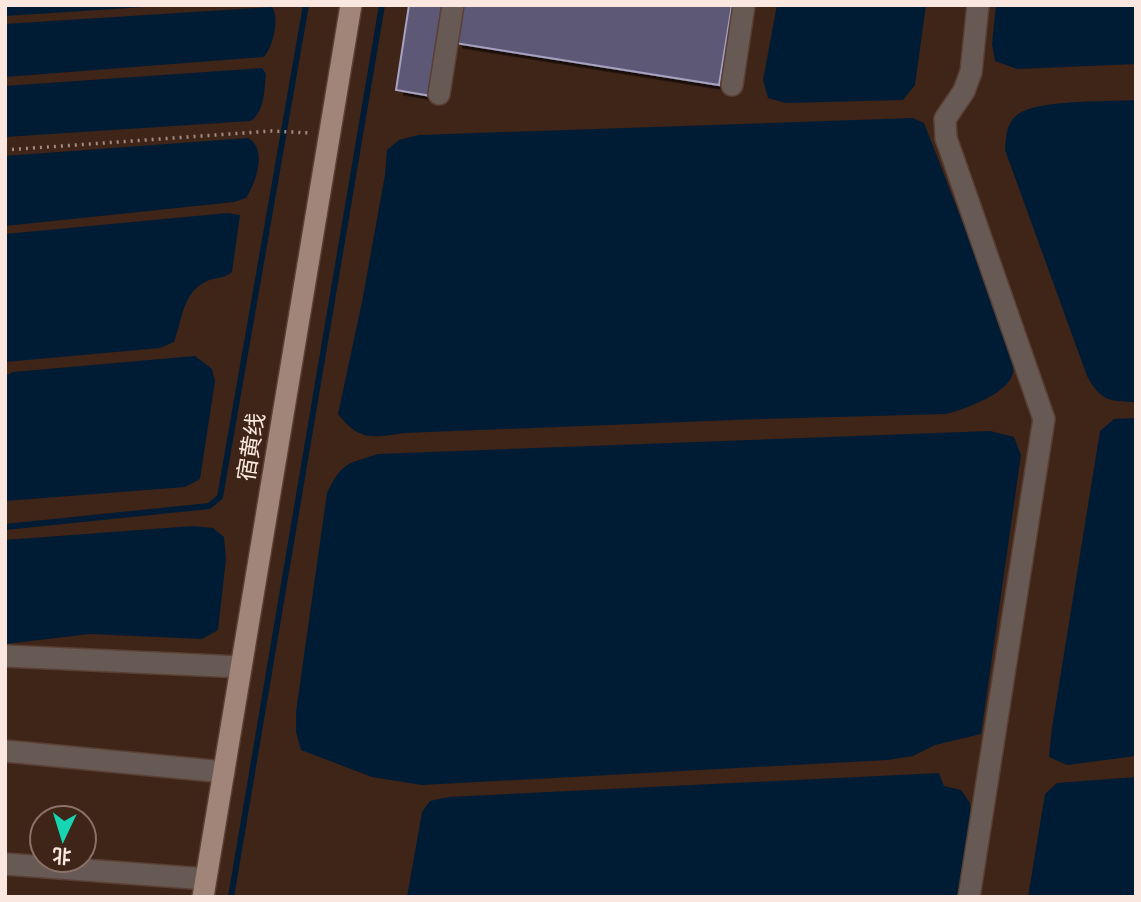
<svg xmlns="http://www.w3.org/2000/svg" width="1141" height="902" font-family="Roboto,'Noto Sans SC',sans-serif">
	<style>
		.water { fill: #001c35 }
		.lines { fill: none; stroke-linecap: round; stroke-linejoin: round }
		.stream { stroke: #001c35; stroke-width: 6 }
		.building { fill: #5d5975; stroke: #a7a2c2; stroke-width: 2; filter: url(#shadow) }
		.minor-casing { stroke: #593f34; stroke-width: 24 }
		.major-casing { stroke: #593f34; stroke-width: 24 }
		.path { stroke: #a28b82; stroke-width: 3.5; stroke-dasharray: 2 5; stroke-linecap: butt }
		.minor { stroke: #675953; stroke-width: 21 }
		.major { stroke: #a18578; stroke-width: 21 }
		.labels { text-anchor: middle; stroke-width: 7; stroke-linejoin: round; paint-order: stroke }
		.street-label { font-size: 23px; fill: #fae8e0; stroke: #3f2418 }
	</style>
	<defs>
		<filter id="shadow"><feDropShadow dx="8" dy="4.5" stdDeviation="0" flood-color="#0009"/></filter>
	</defs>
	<rect width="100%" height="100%" fill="#3f2418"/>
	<!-- water -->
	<g class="water">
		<path d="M5,5H175L5,16Z"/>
		<path d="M777,5H926L915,85L903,100L786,103L768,98L763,80Z"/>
		<path d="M996,5H1136V64L1017,69L995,61L992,44Z"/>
		<path d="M272,7C280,19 273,46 264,57L5,77V24Z"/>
		<path d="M262,68L266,74C264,90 265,113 250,121L5,137V86Z"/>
		<path d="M1136,100V402C1109,402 1100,400 1087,376L1005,150C1006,137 1006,124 1017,115C1037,99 1108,102 1136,100Z"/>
		<path d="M913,118L924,123L1014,355C1014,361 1014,368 1013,373C1008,394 965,409 946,414L760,419L404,433C372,438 359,441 338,414L362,302L385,175L387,150L399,140L419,135Z"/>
		<path d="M248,138C268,149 256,182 246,198L234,202L5,226V156Z"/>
		<path d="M228,213L240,215L232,272C224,279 216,277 207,281C182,293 183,318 174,342L160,348L5,362V234Z"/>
		<path d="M195,356L212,369L215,381L200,479L185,487L5,501V376L13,372Z"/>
		<path d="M1136,418V756L1067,765L1049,757L1052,728L1100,431L1114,419Z"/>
		<path d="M990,431L1014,437L1021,455L981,734L935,745L913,756L887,760L422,785L372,777L301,750L296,732V712L327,493C342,462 347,464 378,454Z"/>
		<path d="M193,526L213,528L224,537L226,559L218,630L202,639L90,634L5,644V540Z"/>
		<path d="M939,773L944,786L961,790L970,803L972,822L960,897H407L422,812L430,801L449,797Z"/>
		<path d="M1136,777V897H1028L1045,794L1057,783Z"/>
	</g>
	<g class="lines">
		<!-- stream -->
		<g class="stream">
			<path d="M5,527L209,506L220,497L306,5"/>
			<path d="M231,897L382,5"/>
		</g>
	</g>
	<!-- building -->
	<g class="building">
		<path d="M409,5H445L431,96L396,90Z"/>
		<path d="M462,5H732L719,85L455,43Z"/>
	</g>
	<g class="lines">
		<defs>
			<g id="minor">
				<path d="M732,85L744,5"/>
				<path d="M439,94L453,5"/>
				<path d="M5,656L241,667"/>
				<path d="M5,751L224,772"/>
				<path d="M5,864L206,879"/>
				<path d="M969,897L1044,419L946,138L945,119L964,91L971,72L978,5"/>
			</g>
			<path id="major" d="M203,897L351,5"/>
		</defs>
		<!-- minor casing -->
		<use href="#minor" class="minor-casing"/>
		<!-- major casing -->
		<use href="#major" class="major-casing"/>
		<!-- path -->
		<path class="path" d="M5,150L272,131L310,133"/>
		<!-- minor -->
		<use href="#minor" class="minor"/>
		<!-- major -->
		<use href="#major" class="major"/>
	</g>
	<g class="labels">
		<!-- street labels -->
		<g class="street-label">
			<text transform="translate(251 447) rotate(-81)" y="8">宿黄线</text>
		</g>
	</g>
	<!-- border -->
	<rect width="1141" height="902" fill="none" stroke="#fae8e0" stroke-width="14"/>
	<!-- north arrow -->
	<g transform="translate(63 839) rotate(184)"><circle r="33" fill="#3f2418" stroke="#8a7268" stroke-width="2"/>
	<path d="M0-5L12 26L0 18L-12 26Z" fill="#15d5b3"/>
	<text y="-10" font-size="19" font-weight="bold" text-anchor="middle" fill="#fae8e0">北</text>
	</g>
</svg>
